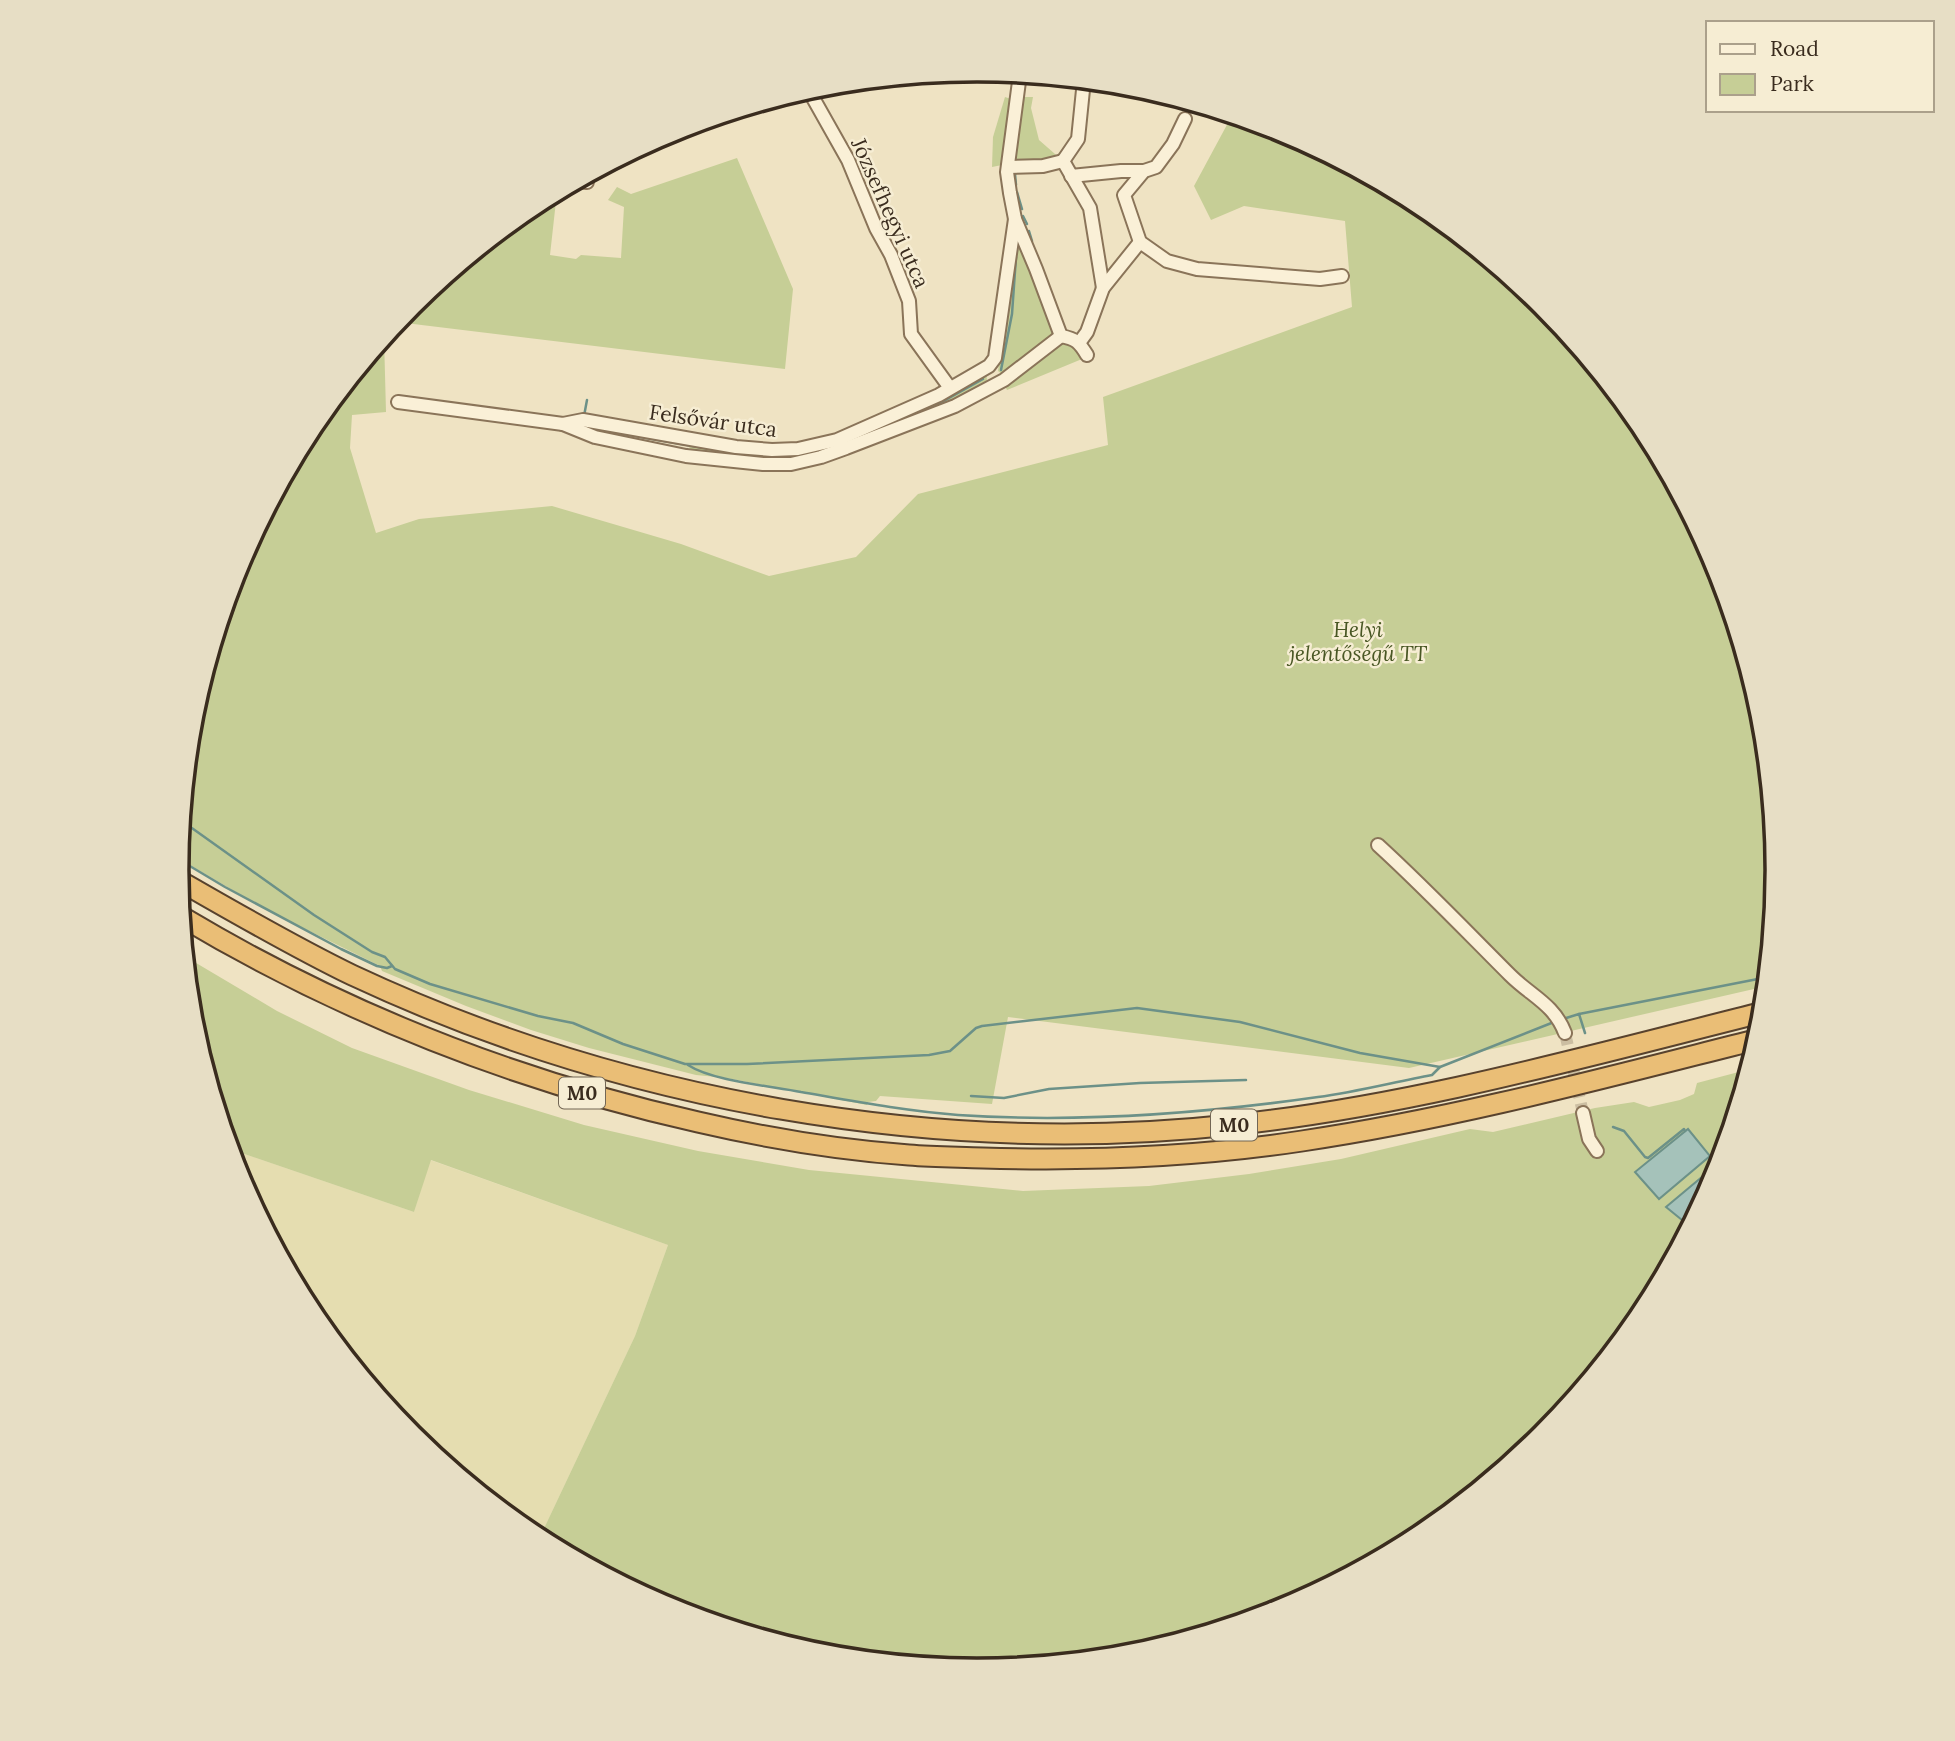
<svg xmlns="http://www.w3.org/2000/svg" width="1955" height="1741" font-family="Lora,serif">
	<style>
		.farmland { fill: #e5ddb0 }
		.green { fill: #c6ce96 }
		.water { fill: #a5c2ba; stroke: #6c9188; stroke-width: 2 }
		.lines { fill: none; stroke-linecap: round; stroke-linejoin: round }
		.stream { stroke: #6c9188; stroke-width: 2.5 }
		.minor-tunnel { stroke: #cbbea2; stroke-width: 12; stroke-dasharray: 12 6; stroke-linecap: butt }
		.minor-casing { stroke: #8a7459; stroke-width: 16 }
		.trunk-casing { stroke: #58422d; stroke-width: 23 }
		.minor { stroke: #faf0d7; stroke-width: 12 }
		.trunk { stroke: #eabe76; stroke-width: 19 }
		.labels { text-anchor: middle; stroke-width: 5; stroke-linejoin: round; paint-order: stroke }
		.shield { fill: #f6edd3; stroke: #726654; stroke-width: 2 }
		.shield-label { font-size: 19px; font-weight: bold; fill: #3a2c1e }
		.street-label { font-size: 21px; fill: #3a2c1e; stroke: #f6edd3 }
		.park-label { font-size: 21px; font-style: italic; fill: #495724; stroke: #f6edd3 }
		.rim { fill: none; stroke: #3a2c1e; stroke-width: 3.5 }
	</style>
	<rect width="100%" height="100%" fill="#efe3c3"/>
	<!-- farmland -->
	<path class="farmland" d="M230,1149L414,1212L430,1160L668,1245L635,1336L539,1539L411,1436L312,1315L238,1176Z"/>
	<!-- green -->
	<g class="green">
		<path d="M1005,97L1011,99L1002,165L992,167L993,137Z"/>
		<path d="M1021,97H1033L1031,108L1039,140L1063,161H1013Z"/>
		<path d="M1207,108L1284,131L1423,205L1544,305L1643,426L1717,565L1763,715L1778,871L1767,986L1409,1068L1008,1017L992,1104L880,1096L876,1101L868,1102L867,1105L727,1078L696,1075L589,1048L531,1030L466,1006L382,971L380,966L265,909L178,858L192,714L238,564L312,425L384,337L386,412L352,415L350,448L376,533L419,519L552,506L681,544L769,576L856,557L918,494L1108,445L1103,397L1352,307L1345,221L1244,206L1211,220L1194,186L1229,121Z"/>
		<path d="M737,158L793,289L785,369L397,322L412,304L533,205L557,192L550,255L576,259L581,255L621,258L624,207L608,200L617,187L631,194Z"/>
		<path d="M1017,233L1054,334L1053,337L1028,353L1013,369L1002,374L998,371Z"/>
		<path d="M1066,341L1077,348L1082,359L1007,390L1005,386L1014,380L1060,342Z"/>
		<path d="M986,375C989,381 984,386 979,390L853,443L778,461L693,452L689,447V445L796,452Z"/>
		<path d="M186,957L277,1011L352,1048L469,1090L584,1125L698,1151L809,1170L1023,1191L1149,1186L1249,1174L1341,1159L1470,1129L1493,1132L1595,1108L1634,1102L1649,1107L1680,1100L1694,1094L1697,1083L1750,1069L1717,1177L1643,1316L1543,1437L1422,1536L1283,1610L1133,1656L977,1671L821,1656L671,1610L539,1539L635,1336L668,1245L431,1160L414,1212L230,1149L192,1026Z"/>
	</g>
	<!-- water -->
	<g class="water">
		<path d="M1688,1129L1710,1156L1659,1199L1635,1172Z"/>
		<path d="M1721,1161L1717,1177L1693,1221L1682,1220L1666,1207Z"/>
	</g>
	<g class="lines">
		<!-- stream -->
		<g class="stream">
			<path d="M1015,174L1016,185"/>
			<path d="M1017,192L1022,209"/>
			<path d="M1023,216L1027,224"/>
			<path d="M1029,231L1032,241"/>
			<path d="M1001,370L1012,314L1016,257"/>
			<path d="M908,415L942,402L983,379"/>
			<path d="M584,416L587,400"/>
			<path d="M589,428L756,457L797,456L821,451"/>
			<path d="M182,821L314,915L372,952L385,957L395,969L430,984L538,1016L573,1023L623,1044L685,1064H747L929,1055L950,1051L976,1028L982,1026L1137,1008L1240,1022L1360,1053L1440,1067"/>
			<path d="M178,859L225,887L341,949L377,966L387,968L392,966"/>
			<path d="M1579,1014L1768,977"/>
			<path d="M1563,1019L1579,1014L1585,1033"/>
			<path d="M688,1065C712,1081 771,1086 801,1092C853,1101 905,1111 958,1115C1078,1123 1199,1114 1318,1097C1356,1092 1394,1082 1432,1075L1440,1067L1554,1022"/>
			<path d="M971,1096L1004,1098L1049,1089L1140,1083L1246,1080"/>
			<path d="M1613,1127L1624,1131L1645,1157L1648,1158L1684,1129L1685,1131"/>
		</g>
		<!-- minor-tunnel -->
		<path class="minor-tunnel" d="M1565,1033L1583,1113"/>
		<defs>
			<g id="minor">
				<path d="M1020,74L1007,172L1010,193L1015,219L1036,269L1061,336"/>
				<path d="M808,89L848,160L876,228L891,255L909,301L911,334L950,388"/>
				<path d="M1185,119L1173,144L1156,167L1144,171L1124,195L1140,242L1167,261L1197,269L1320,279L1342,276"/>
				<path d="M1063,161L1090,208L1103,288"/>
				<path d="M1063,161L1078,139L1084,80"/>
				<path d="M1008,167L1043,166L1063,161"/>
				<path d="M1071,176L1121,171H1144"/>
				<path d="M577,181L587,182L585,177"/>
				<path d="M1061,336C1076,339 1079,342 1087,355"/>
				<path d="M1079,343L1087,332L1103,288L1140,242"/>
				<path d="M398,402L563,424L595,437L686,456L763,464H791L821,457L846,448L955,406L1004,380L1061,336"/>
				<path d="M563,424L583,420L736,447L772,450L798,449L837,440L939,395L989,366L995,358L1015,219"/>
				<path d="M1378,845C1424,887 1466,931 1510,975C1531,996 1554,1004 1565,1033"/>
				<path d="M1583,1113L1589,1139L1597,1151"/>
			</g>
			<g id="trunk">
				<path d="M178,880C236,913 292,946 352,975C621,1101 936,1157 1231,1125C1412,1106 1588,1056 1764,1012"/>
				<path d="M182,917C343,1013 516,1081 698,1122C767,1138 838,1150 909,1155C934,1157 958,1157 983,1158C1090,1161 1197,1157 1302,1141C1457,1118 1608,1077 1759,1039"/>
			</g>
		</defs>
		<!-- minor casing -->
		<use href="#minor" class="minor-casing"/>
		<!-- trunk casing -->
		<use href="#trunk" class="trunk-casing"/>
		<!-- minor -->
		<use href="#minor" class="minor"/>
		<!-- trunk -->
		<use href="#trunk" class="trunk"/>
	</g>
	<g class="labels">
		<!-- shield labels -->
		<g class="shield">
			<rect x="559" y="1077.5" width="46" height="31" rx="5"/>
			<rect x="1211" y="1109.5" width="46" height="31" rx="5"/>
		</g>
		<g class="shield-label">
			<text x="582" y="1100">M0</text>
			<text x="1234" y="1132">M0</text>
		</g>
		<!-- street labels -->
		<g class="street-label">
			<text transform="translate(890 213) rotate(66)" y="7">Józsefhegyi utca</text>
			<text transform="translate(713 421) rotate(8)" y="7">Felsővár utca</text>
		</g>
		<!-- park labels -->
		<g class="park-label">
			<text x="1358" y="637">Helyi<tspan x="1358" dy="24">jelentőségű TT</tspan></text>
		</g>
	</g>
	<!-- crop -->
	<path d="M0 0H1955V1741H0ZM189 870a788 788 0 1 1 1576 0a788 788 0 1 1-1576 0Z" fill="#e7dec5" fill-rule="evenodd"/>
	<path class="rim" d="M189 870a788 788 0 1 1 1576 0a788 788 0 1 1-1576 0Z"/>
	<!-- legend -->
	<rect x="1706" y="21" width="228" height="91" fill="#f6edd3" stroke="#aba08b" stroke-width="2"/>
	<rect x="1720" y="44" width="35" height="10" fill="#faf0d7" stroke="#aba08b" stroke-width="2"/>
	<text x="1770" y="56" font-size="21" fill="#3a2c1e">Road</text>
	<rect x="1720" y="74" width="35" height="21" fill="#c6ce96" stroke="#aba08b" stroke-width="2"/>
	<text x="1770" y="91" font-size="21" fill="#3a2c1e">Park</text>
</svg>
